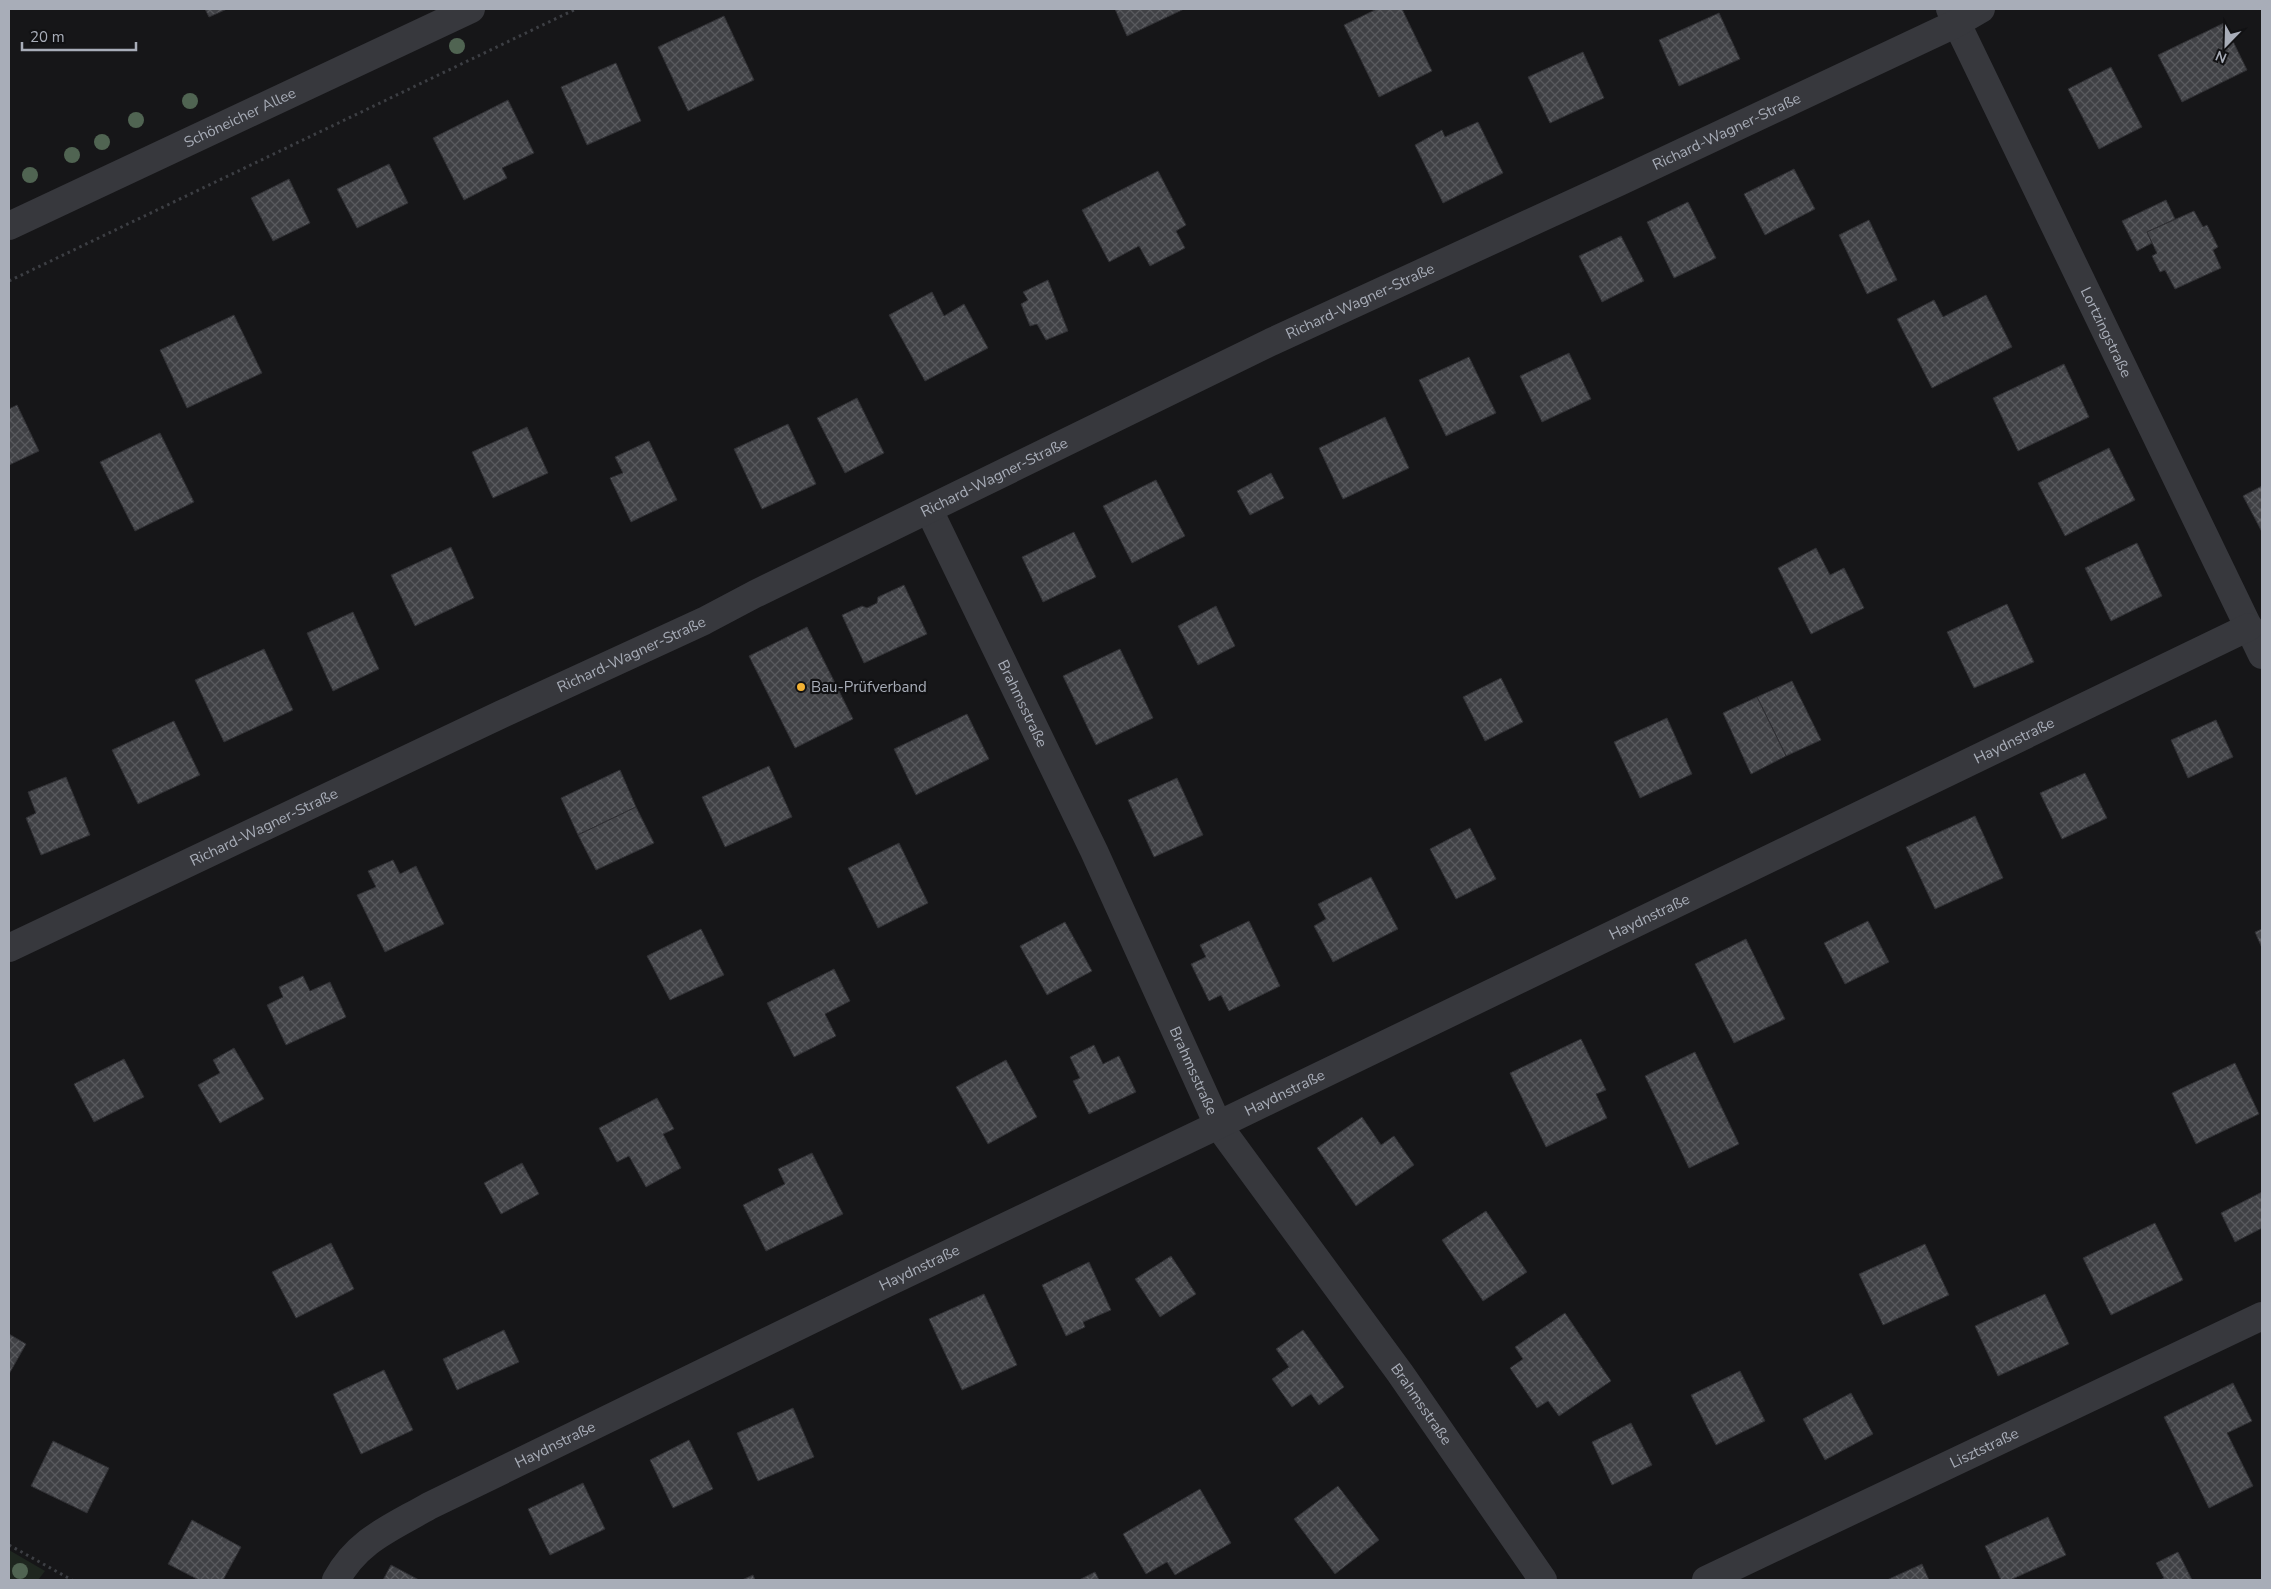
<svg xmlns="http://www.w3.org/2000/svg" width="2271" height="1589" font-family="'Nunito Sans',sans-serif">
	<style>
		.green { fill: #1e261f }
		.building { fill: url(#building-cross-hatch); stroke: #303034 }
		.lines { fill: none; stroke-linecap: round; stroke-linejoin: round }
		.path { stroke: #3d3f44; stroke-width: 3; stroke-dasharray: 2.5 4; stroke-linecap: butt }
		.minor { stroke: #37383d; stroke-width: 28 }
		.tree { fill: #506452 }
		.poi-dot { fill: #f2b134; stroke: #111113; stroke-width: 2 }
		.labels { text-anchor: middle; stroke-width: 4.5; stroke-linejoin: round; paint-order: stroke }
		.street-label { font-size: 15px; fill: #a8adb8; stroke: #111113 }
		.poi-label { font-size: 15px; fill: #a8adb8; stroke: #111113; text-anchor: start }
	</style>
	<defs>
		<pattern id="building-cross-hatch" width="8" height="8" patternUnits="userSpaceOnUse" patternTransform="scale(1.25)"><rect width="8" height="8" fill="#404145"/><path d="M0 0l8 8M0 8l8-8" fill="none" stroke="#595a5e"/></pattern>
	</defs>
	<rect width="100%" height="100%" fill="#161618"/>
	<!-- green -->
	<path class="green" d="M9,1550L45,1571L38,1580L9,1579Z"/>
	<!-- building -->
	<g class="building">
		<path d="M205,9H227L209,17Z"/>
		<path d="M1115,9H1184L1127,36Z"/>
		<path d="M1377,9H1402L1432,71L1379,97L1344,25Z"/>
		<path d="M1719,13L1740,59L1679,86L1659,40Z"/>
		<path d="M724,16L754,80L688,111L658,47Z"/>
		<path d="M2224,23L2247,70L2182,102L2158,55Z"/>
		<path d="M1583,52L1604,98L1550,123L1528,77Z"/>
		<path d="M616,63L641,121L587,145L561,87Z"/>
		<path d="M2111,67L2142,127L2099,149L2068,89Z"/>
		<path d="M508,100L534,153L502,168L507,178L464,200L433,138Z"/>
		<path d="M1478,122L1503,173L1443,203L1415,145L1442,130L1445,137Z"/>
		<path d="M389,164L408,203L357,228L337,189Z"/>
		<path d="M1794,169L1815,209L1765,235L1744,194Z"/>
		<path d="M1158,171L1186,225L1176,231L1185,248L1150,266L1139,246L1109,262L1082,210Z"/>
		<path d="M289,179L310,223L273,241L251,198Z"/>
		<path d="M2166,200L2175,219L2147,232L2152,243L2137,251L2122,221Z"/>
		<path d="M1688,202L1716,258L1674,278L1647,222Z"/>
		<path d="M2194,211L2203,227L2207,225L2218,247L2213,250L2221,268L2175,289L2165,270L2160,272L2152,256L2157,253L2147,232Z"/>
		<path d="M1869,220L1897,280L1867,294L1839,235Z"/>
		<path d="M1621,236L1644,281L1602,302L1579,256Z"/>
		<path d="M1048,280L1068,331L1046,340L1037,324L1030,326L1021,304L1028,300L1023,292Z"/>
		<path d="M932,292L944,316L964,304L988,348L925,381L889,315Z"/>
		<path d="M1986,295L2012,347L1932,388L1897,319L1934,300L1943,317Z"/>
		<path d="M234,315L262,373L187,408L160,350Z"/>
		<path d="M1569,353L1591,399L1542,422L1520,376Z"/>
		<path d="M1469,357L1496,413L1446,436L1419,380Z"/>
		<path d="M2064,364L2089,417L2018,451L1993,398Z"/>
		<path d="M857,398L884,453L845,473L817,418Z"/>
		<path d="M17,405L39,451L9,465V409Z"/>
		<path d="M1385,417L1409,468L1343,499L1319,448Z"/>
		<path d="M788,424L816,484L762,509L734,449Z"/>
		<path d="M527,427L548,473L493,498L472,452Z"/>
		<path d="M160,433L194,502L135,531L100,462Z"/>
		<path d="M649,441L677,500L631,522L610,478L623,473L615,457Z"/>
		<path d="M2109,448L2135,500L2065,536L2038,483Z"/>
		<path d="M1271,473L1284,498L1250,515L1237,491Z"/>
		<path d="M1156,480L1185,536L1132,563L1103,506Z"/>
		<path d="M2262,486V532L2243,496Z"/>
		<path d="M1074,532L1096,577L1043,602L1022,557Z"/>
		<path d="M2137,543L2162,596L2111,621L2085,568Z"/>
		<path d="M451,547L474,598L415,626L391,575Z"/>
		<path d="M1816,548L1830,575L1844,568L1864,608L1811,634L1778,568Z"/>
		<path d="M904,585L927,634L864,663L842,615L862,606L867,608L877,603L878,597Z"/>
		<path d="M2007,604L2034,662L1974,688L1947,632Z"/>
		<path d="M1216,606L1235,646L1198,665L1178,626Z"/>
		<path d="M353,612L379,669L333,691L307,633Z"/>
		<path d="M807,627L853,719L795,748L749,656Z"/>
		<path d="M264,649L293,710L224,742L195,680Z"/>
		<path d="M1120,649L1153,718L1096,745L1063,676Z"/>
		<path d="M1501,678L1523,722L1485,741L1463,697Z"/>
		<path d="M1792,681L1821,740L1786,756L1757,697Z"/>
		<path d="M1757,697L1786,756L1751,774L1723,713Z"/>
		<path d="M967,714L989,759L916,795L894,749Z"/>
		<path d="M1667,718L1692,774L1640,798L1614,742Z"/>
		<path d="M2216,720L2233,757L2188,778L2171,740Z"/>
		<path d="M174,721L200,775L138,804L112,750Z"/>
		<path d="M769,766L792,817L725,847L702,797Z"/>
		<path d="M620,770L636,807L578,835L561,798Z"/>
		<path d="M2085,773L2107,818L2062,839L2040,793Z"/>
		<path d="M66,777L90,835L41,855L26,818L36,813L28,792Z"/>
		<path d="M1177,778L1203,835L1154,857L1128,800Z"/>
		<path d="M636,807L654,843L596,870L578,835Z"/>
		<path d="M1975,816L2003,878L1935,909L1906,847Z"/>
		<path d="M1470,828L1496,879L1456,899L1430,849Z"/>
		<path d="M899,843L928,903L878,928L848,868Z"/>
		<path d="M393,860L400,874L416,866L444,924L385,952L357,895L376,887L368,871Z"/>
		<path d="M1371,877L1398,929L1333,962L1314,926L1326,919L1318,904Z"/>
		<path d="M1249,921L1280,986L1229,1011L1221,995L1209,1001L1191,964L1206,957L1200,945Z"/>
		<path d="M1868,921L1889,962L1845,984L1824,943Z"/>
		<path d="M1065,922L1092,971L1047,995L1020,946Z"/>
		<path d="M701,929L724,975L670,1000L647,956Z"/>
		<path d="M2262,929V948L2255,932Z"/>
		<path d="M1746,939L1785,1019L1734,1043L1695,964Z"/>
		<path d="M834,969L850,1001L825,1014L836,1036L794,1057L767,1003Z"/>
		<path d="M303,976L310,991L330,982L346,1017L286,1045L267,1005L283,997L279,987Z"/>
		<path d="M1581,1039L1606,1090L1596,1094L1607,1118L1546,1147L1510,1073Z"/>
		<path d="M1094,1045L1103,1064L1119,1056L1136,1092L1089,1114L1073,1081L1080,1078L1070,1057Z"/>
		<path d="M234,1048L264,1099L220,1123L198,1085L220,1073L213,1060Z"/>
		<path d="M1695,1052L1739,1144L1689,1168L1645,1076Z"/>
		<path d="M124,1059L144,1097L94,1122L74,1084Z"/>
		<path d="M1006,1060L1037,1117L988,1144L956,1087Z"/>
		<path d="M2235,1063L2259,1114L2196,1144L2172,1093Z"/>
		<path d="M657,1098L674,1129L663,1134L681,1168L646,1187L629,1156L617,1162L599,1128Z"/>
		<path d="M1362,1117L1381,1145L1394,1136L1414,1165L1356,1206L1317,1148Z"/>
		<path d="M812,1153L843,1214L766,1251L743,1205L785,1184L778,1169Z"/>
		<path d="M522,1163L539,1194L501,1214L484,1183Z"/>
		<path d="M2262,1192V1228L2235,1242L2221,1213Z"/>
		<path d="M1486,1211L1527,1272L1483,1301L1442,1240Z"/>
		<path d="M2155,1223L2183,1280L2111,1315L2083,1258Z"/>
		<path d="M331,1243L354,1289L296,1318L272,1272Z"/>
		<path d="M1925,1244L1949,1295L1883,1325L1859,1274Z"/>
		<path d="M1171,1256L1196,1294L1160,1317L1135,1279Z"/>
		<path d="M1089,1262L1111,1310L1083,1322L1085,1327L1066,1336L1042,1285Z"/>
		<path d="M984,1294L1017,1365L962,1390L929,1319Z"/>
		<path d="M2045,1294L2069,1344L1998,1376L1975,1326Z"/>
		<path d="M1565,1313L1611,1381L1559,1416L1548,1401L1537,1408L1510,1368L1523,1359L1515,1347Z"/>
		<path d="M504,1330L519,1362L457,1390L443,1359Z"/>
		<path d="M1303,1330L1344,1387L1319,1405L1311,1394L1292,1407L1272,1379L1289,1367L1276,1349Z"/>
		<path d="M9,1334L26,1344L9,1374Z"/>
		<path d="M384,1370L413,1430L361,1454L333,1394Z"/>
		<path d="M1740,1371L1765,1421L1716,1445L1691,1395Z"/>
		<path d="M2233,1383L2252,1421L2227,1433L2253,1486L2209,1508L2164,1417Z"/>
		<path d="M1851,1393L1873,1434L1825,1460L1803,1419Z"/>
		<path d="M793,1408L814,1457L758,1481L737,1433Z"/>
		<path d="M1631,1423L1652,1465L1612,1485L1592,1442Z"/>
		<path d="M689,1440L713,1489L673,1508L650,1460Z"/>
		<path d="M53,1441L109,1468L87,1513L31,1486Z"/>
		<path d="M583,1483L605,1529L550,1555L528,1509Z"/>
		<path d="M1338,1486L1379,1540L1335,1574L1294,1519Z"/>
		<path d="M1200,1489L1231,1543L1175,1575L1167,1562L1146,1574L1123,1534Z"/>
		<path d="M2048,1517L2066,1555L2010,1580H2001L1985,1546Z"/>
		<path d="M192,1520L241,1547L223,1580H199L168,1564Z"/>
		<path d="M2178,1552L2192,1580H2160L2164,1578L2156,1563Z"/>
		<path d="M1922,1564L1929,1580H1887Z"/>
		<path d="M391,1565L419,1580H383Z"/>
		<path d="M1095,1572L1099,1580H1079Z"/>
		<path d="M753,1575L755,1580H742Z"/>
	</g>
	<g class="lines">
		<!-- path -->
		<g class="path">
			<path d="M9,281L576,9"/>
			<path d="M9,1545L72,1580"/>
		</g>
		<!-- minor -->
		<g class="minor">
			<path id="s1" d="M1950,9L2262,655"/>
			<path id="s2" d="M9,226L471,9"/>
			<path id="s3" d="M929,510L1094,851L1218,1125L1400,1373L1543,1580"/>
			<path id="s4" d="M9,948L502,714L704,621L755,594L1271,342L1619,182L1957,23L1981,9"/>
			<path id="s5" d="M336,1580C358,1540 391,1528 429,1506L883,1285L1218,1125L2249,627"/>
			<path id="s6" d="M1706,1580L2262,1316"/>
		</g>
	</g>
	<!-- trees -->
	<g class="tree">
		<circle cx="457" cy="46" r="8"/>
		<circle cx="190" cy="101" r="8"/>
		<circle cx="136" cy="120" r="8"/>
		<circle cx="102" cy="142" r="8"/>
		<circle cx="72" cy="155" r="8"/>
		<circle cx="30" cy="175" r="8"/>
		<circle cx="20" cy="1571" r="8"/>
	</g>
	<!-- markers -->
	<circle class="poi-dot" cx="801" cy="687" r="5"/>
	<g class="labels">
		<!-- street labels -->
		<g class="street-label">
			<text dy="5" stroke="none"><textPath href="#s2" startOffset="255">Schöneicher Allee</textPath></text>
			<text dy="5" stroke="none"><textPath href="#s4" startOffset="1902">Richard-Wagner-Straße</textPath></text>
			<text dy="5" stroke="none"><textPath href="#s4" startOffset="1498">Richard-Wagner-Straße</textPath></text>
			<text dy="5" stroke="none"><textPath href="#s1" startOffset="359">Lortzingstraße</textPath></text>
			<text dy="5" stroke="none"><textPath href="#s4" startOffset="1092">Richard-Wagner-Straße</textPath></text>
			<text dy="5" stroke="none"><textPath href="#s4" startOffset="688">Richard-Wagner-Straße</textPath></text>
			<text dy="5" stroke="none"><textPath href="#s3" startOffset="215">Brahmsstraße</textPath></text>
			<text dy="5" stroke="none"><textPath href="#s5" startOffset="1881">Haydnstraße</textPath></text>
			<text dy="5" stroke="none"><textPath href="#s4" startOffset="282">Richard-Wagner-Straße</textPath></text>
			<text dy="5" stroke="none"><textPath href="#s5" startOffset="1476">Haydnstraße</textPath></text>
			<text dy="5" stroke="none"><textPath href="#s3" startOffset="620">Brahmsstraße</textPath></text>
			<text dy="5" stroke="none"><textPath href="#s5" startOffset="1071">Haydnstraße</textPath></text>
			<text dy="5" stroke="none"><textPath href="#s5" startOffset="666">Haydnstraße</textPath></text>
			<text dy="5" stroke="none"><textPath href="#s3" startOffset="1025">Brahmsstraße</textPath></text>
			<text dy="5" stroke="none"><textPath href="#s5" startOffset="261">Haydnstraße</textPath></text>
			<text dy="5" stroke="none"><textPath href="#s6" startOffset="308">Lisztstraße</textPath></text>
		</g>
		<!-- poi labels -->
		<g class="poi-label">
			<text x="811" y="692">Bau-Prüfverband</text>
		</g>
	</g>
	<!-- border -->
	<rect width="2271" height="1589" fill="none" stroke="#a8adb8" stroke-width="20"/>
	<!-- north arrow -->
	<g transform="translate(2226 45) rotate(203)" stroke="#111113" stroke-width="4" paint-order="stroke">
	<path d="M0-4L9 19L0 12L-9 19Z" fill="#a8adb8"/>
	<text y="-8" font-size="14" font-weight="bold" text-anchor="middle" fill="#a8adb8">N</text>
	</g>
	<!-- scale -->
	<path d="M22 42v8h114v-8" fill="none" stroke="#a8adb8" stroke-width="2.5"/>
	<text x="30" y="42" font-size="15" fill="#a8adb8" stroke="#111113" stroke-width="4" paint-order="stroke">20 m</text>
</svg>
